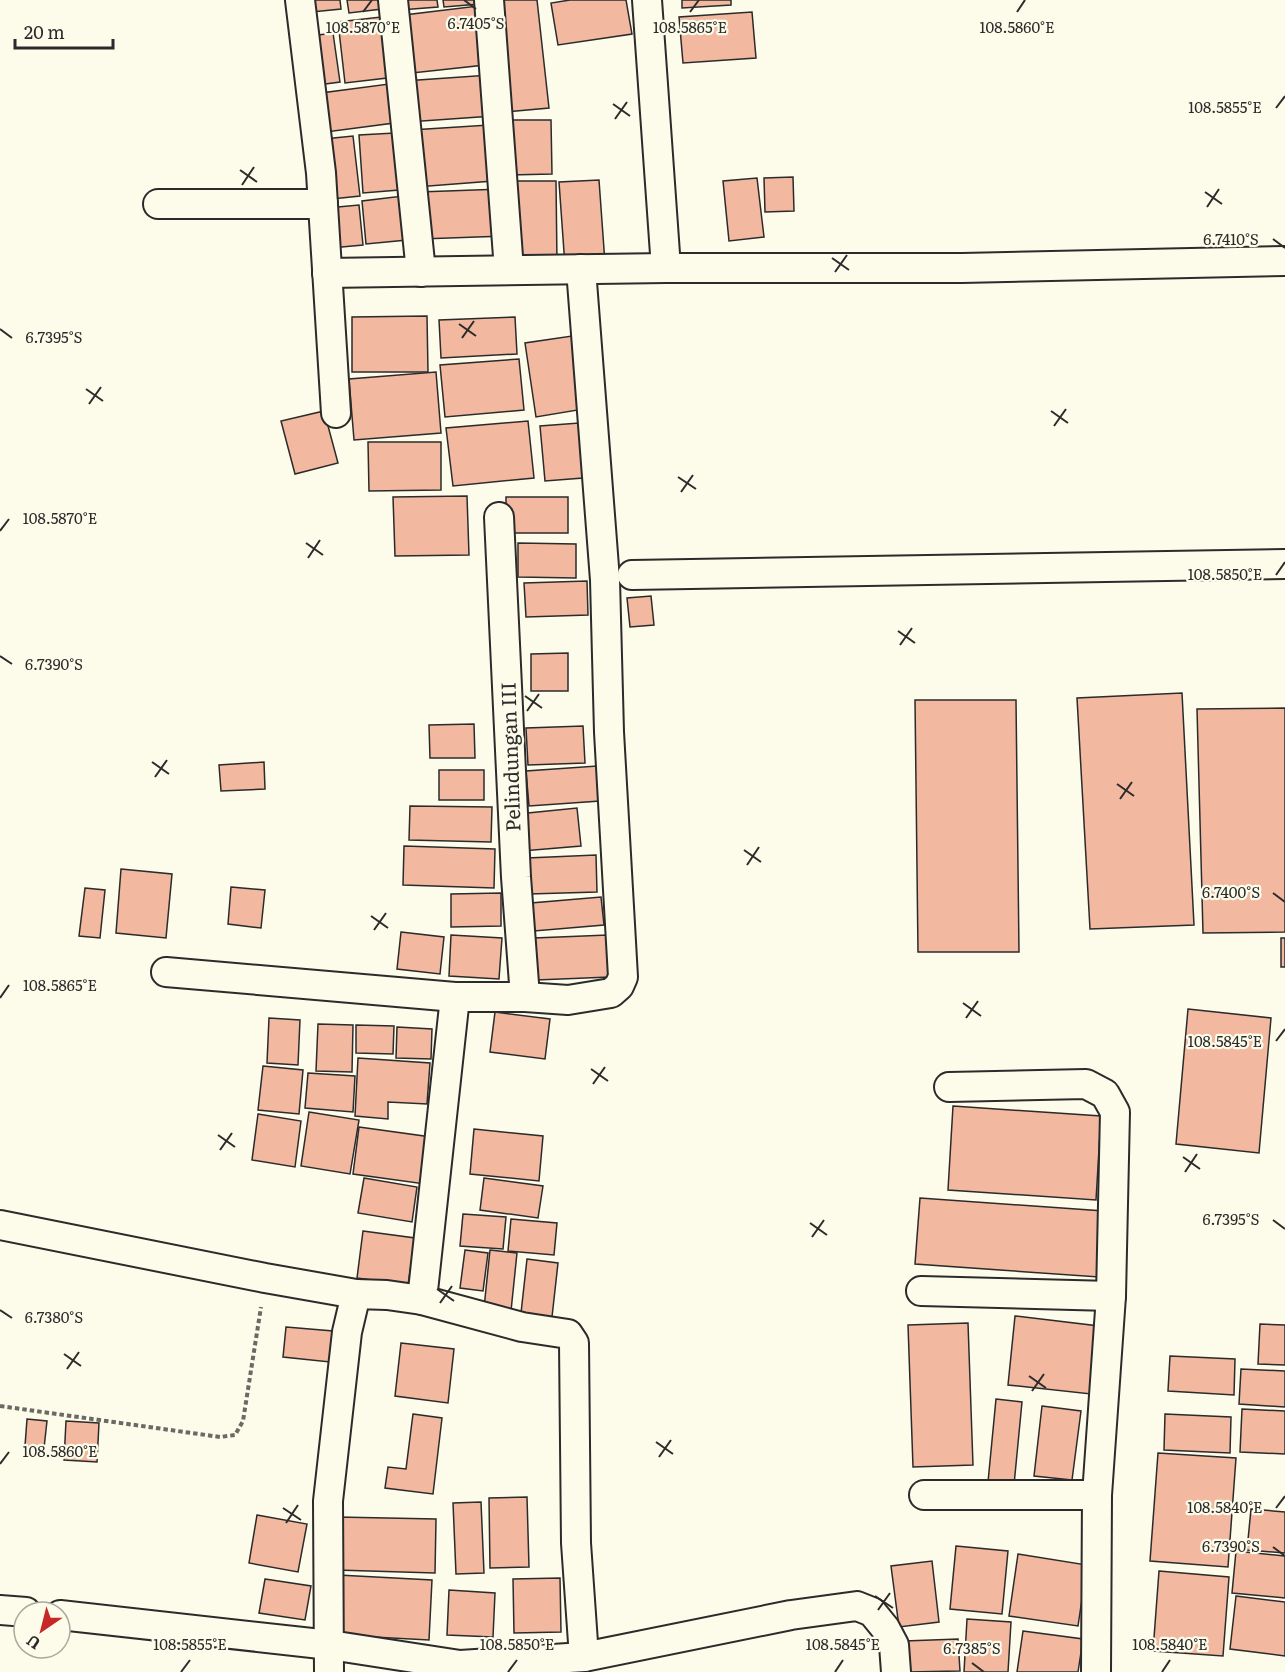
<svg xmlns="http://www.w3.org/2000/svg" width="1285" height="1672" font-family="Literata,serif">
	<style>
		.building { fill: #f2b8a0; stroke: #2b2b2b; stroke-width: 1.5 }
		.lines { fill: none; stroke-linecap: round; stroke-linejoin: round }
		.minor-casing { stroke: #2b2b2b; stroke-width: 32 }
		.path { stroke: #6a6964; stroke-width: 4; stroke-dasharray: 4.5 3; stroke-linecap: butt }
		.minor { stroke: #fdfbea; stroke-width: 28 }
		.ticks { fill: none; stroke: #2b2b2b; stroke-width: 2 }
		.labels { text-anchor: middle; stroke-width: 4.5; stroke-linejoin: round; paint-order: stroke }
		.street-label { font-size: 20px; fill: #2b2b2b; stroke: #fdfbea }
		.ticks-label { font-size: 15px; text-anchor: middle; fill: #2b2b2b; stroke: #fdfbea; stroke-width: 4.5; stroke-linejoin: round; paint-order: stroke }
	</style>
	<rect width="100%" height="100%" fill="#fdfbea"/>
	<!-- building -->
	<g class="building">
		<path d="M310,0H340L341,9L312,12Z"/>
		<path d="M347,0H380L382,9L349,13Z"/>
		<path d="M399,0H437L438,7L400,10Z"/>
		<path d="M443,0H480V4L444,7Z"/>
		<path d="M502,0H537L549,108L506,112Z"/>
		<path d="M570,0H626L632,34L558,45L551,3Z"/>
		<path d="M682,0H731V5L682,8Z"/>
		<path d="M478,6L485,65L403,74L396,16Z"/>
		<path d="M752,12L756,58L683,63L679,17Z"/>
		<path d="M381,17L387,78L345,83L338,22Z"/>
		<path d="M333,33L340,82L318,85L311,36Z"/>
		<path d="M490,75L493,116L408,122L404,81Z"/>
		<path d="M389,84L394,123L326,132L321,93Z"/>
		<path d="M509,120H551L552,174L509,175Z"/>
		<path d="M489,125L493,181L416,187L411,130Z"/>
		<path d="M395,133L399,190L363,193L359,135Z"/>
		<path d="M353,136L360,196L332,199L324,139Z"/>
		<path d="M793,177L794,211L765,212L764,178Z"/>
		<path d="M757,178L764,237L729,241L723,181Z"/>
		<path d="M599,180L605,263L565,266L559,182Z"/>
		<path d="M517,181H556L557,263L518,264Z"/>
		<path d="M502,189L505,236L421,239L419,192Z"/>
		<path d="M403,196L407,240L366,244L362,201Z"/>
		<path d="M359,205L363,245L331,248L327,208Z"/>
		<path d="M427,316L428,372H352V317Z"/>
		<path d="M515,317L517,354L441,358L439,320Z"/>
		<path d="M572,336L584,409L536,417L525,343Z"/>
		<path d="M519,359L524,410L445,417L440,365Z"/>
		<path d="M436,372L441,433L354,440L349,379Z"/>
		<path d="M324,411L338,463L295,474L281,421Z"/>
		<path d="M528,421L534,478L453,486L446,428Z"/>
		<path d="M579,423L583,478L545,481L540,426Z"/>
		<path d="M368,442H441V490L369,491Z"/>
		<path d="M467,496L469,555L395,556L393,497Z"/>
		<rect x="506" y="497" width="62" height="36"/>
		<path d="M518,543L576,544V578L518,577Z"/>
		<path d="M587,581L588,615L526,617L524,583Z"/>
		<path d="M651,596L654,625L630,627L627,598Z"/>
		<path d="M568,653V691H531V654Z"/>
		<path d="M1182,693L1194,925L1090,929L1077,698Z"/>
		<path d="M915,700H1016L1019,952H918Z"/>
		<path d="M1285,708V932L1203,933L1197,709Z"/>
		<path d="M474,724L475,758H430L429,725Z"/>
		<path d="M583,726L585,763L528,765L526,728Z"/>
		<path d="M264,762L265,789L221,791L219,765Z"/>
		<path d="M597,766L600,801L529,806L526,771Z"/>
		<rect x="439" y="770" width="45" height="30"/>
		<path d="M410,806L492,807L491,842L409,840Z"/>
		<path d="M577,808L581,846L522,851L518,814Z"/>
		<path d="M404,846L495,849L494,888L403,885Z"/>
		<path d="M596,855L597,892L529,894L527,858Z"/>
		<path d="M121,869L172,874L166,938L116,933Z"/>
		<path d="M231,887L265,890L261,928L228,924Z"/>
		<path d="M85,888L105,890L100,938L79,936Z"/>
		<path d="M501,893V926L451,927V894Z"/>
		<path d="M601,897L604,925L534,931L531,903Z"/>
		<path d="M401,932L444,937L440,974L397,969Z"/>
		<path d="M451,935L502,938L499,979L449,976Z"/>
		<path d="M608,935L610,977L536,980L534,938Z"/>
		<rect x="1281" y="938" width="4" height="29"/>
		<path d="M1188,1009L1271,1018L1259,1153L1176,1144Z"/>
		<path d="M495,1012L550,1019L545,1059L490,1052Z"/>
		<path d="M269,1018L300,1020L298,1065L267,1063Z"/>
		<path d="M318,1024L353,1025L352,1072L316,1071Z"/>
		<path d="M356,1025L394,1026L393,1054L356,1053Z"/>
		<path d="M397,1027L432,1029L431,1059L396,1058Z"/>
		<path d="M358,1058L430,1063L427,1104L388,1102V1119L355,1116Z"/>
		<path d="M263,1066L303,1070L299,1114L258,1110Z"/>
		<path d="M308,1073L355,1076L353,1112L305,1108Z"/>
		<path d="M953,1106L1101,1116L1096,1200L948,1190Z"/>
		<path d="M309,1112L359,1120L350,1174L301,1166Z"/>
		<path d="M258,1114L301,1121L295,1167L252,1160Z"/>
		<path d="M359,1127L431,1137L425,1184L353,1174Z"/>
		<path d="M474,1129L543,1136L539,1181L470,1174Z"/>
		<path d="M364,1178L417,1187L412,1222L358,1213Z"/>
		<path d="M484,1178L543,1186L538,1218L480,1210Z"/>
		<path d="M920,1198L1104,1211L1099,1277L915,1264Z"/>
		<path d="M463,1214L506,1217L503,1249L460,1246Z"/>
		<path d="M511,1219L557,1223L554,1255L508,1251Z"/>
		<path d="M363,1231L415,1238L408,1285L357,1278Z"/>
		<path d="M465,1250L488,1253L483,1291L460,1288Z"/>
		<path d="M490,1250L517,1253L511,1311L484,1308Z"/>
		<path d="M527,1259L558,1263L551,1326L520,1322Z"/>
		<path d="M1015,1316L1099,1326L1091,1394L1008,1385Z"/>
		<path d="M968,1323L973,1465L913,1467L908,1325Z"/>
		<path d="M1260,1324L1285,1325V1365L1258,1364Z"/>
		<path d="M286,1327L333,1331L330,1362L283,1357Z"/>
		<path d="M401,1343L454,1349L448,1403L395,1396Z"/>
		<path d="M1170,1356L1235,1359L1234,1395L1168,1391Z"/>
		<path d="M1241,1369L1285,1371V1407L1239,1404Z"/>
		<path d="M996,1399L1022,1402L1014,1485L988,1482Z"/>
		<path d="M1042,1406L1081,1411L1072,1480L1034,1476Z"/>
		<path d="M1242,1409L1285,1411V1454L1240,1452Z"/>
		<path d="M413,1414L442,1418L433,1494L385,1488L388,1467L406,1469Z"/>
		<path d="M1165,1414L1231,1417L1230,1453L1164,1450Z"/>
		<path d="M27,1419L47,1421L44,1448L25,1446Z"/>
		<path d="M66,1421L99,1423L97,1462L64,1460Z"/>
		<path d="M1158,1453L1236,1458L1228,1567L1150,1561Z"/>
		<path d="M527,1497L529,1567L490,1568L489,1498Z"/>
		<path d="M481,1502L484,1573L456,1574L453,1503Z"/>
		<path d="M1251,1509L1285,1512V1553L1247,1550Z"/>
		<path d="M257,1515L307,1524L298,1572L249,1563Z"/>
		<path d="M337,1517L436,1519L435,1573L336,1570Z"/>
		<path d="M956,1546L1008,1551L1002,1614L950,1609Z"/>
		<path d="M1236,1551L1285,1556V1598L1232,1593Z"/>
		<path d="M1018,1554L1087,1565L1078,1626L1009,1616Z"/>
		<path d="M932,1561L939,1622L899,1627L891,1566Z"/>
		<path d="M1159,1571L1229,1577L1223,1656L1153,1651Z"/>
		<path d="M338,1575L432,1580L429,1640L336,1635Z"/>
		<path d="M560,1578L561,1632L514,1633L513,1579Z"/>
		<path d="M265,1579L311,1586L305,1620L259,1613Z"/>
		<path d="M449,1590L495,1593L493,1637L447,1635Z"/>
		<path d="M1236,1596L1285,1602V1656L1230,1649Z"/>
		<path d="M967,1619L1011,1622L1008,1672H964Z"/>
		<path d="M1023,1631L1083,1639L1078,1672H1017Z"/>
		<path d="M958,1639L960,1671L907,1672L905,1641Z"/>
	</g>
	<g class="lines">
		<defs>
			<g id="minor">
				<path d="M300,0L321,173L336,413"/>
				<path d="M393,0L421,272"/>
				<path d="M489,0L509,270"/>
				<path d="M158,204H323"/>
				<path d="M666,268H962L1285,261"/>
				<path d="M327,273L666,268L647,0"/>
				<path d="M499,517L516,877L525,997"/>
				<path d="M632,575L1285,564"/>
				<path d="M166,972L455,997"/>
				<path d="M949,1087L1086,1084L1105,1094L1115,1112L1111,1296L1097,1495L1096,1672"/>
				<path d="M0,1225L265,1278L356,1294"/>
				<path d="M921,1291L1111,1296"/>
				<path d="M422,1300L522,1327L568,1334L574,1343L576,1543L584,1657"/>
				<path d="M924,1495H1097"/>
				<path d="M0,1610L26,1612"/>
				<path d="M60,1615L330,1645L460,1665L584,1657L791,1615L857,1606L872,1612L885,1628L894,1645L896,1672"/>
				<path d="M329,1672L328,1501L347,1332L356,1294L387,1295L422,1300L455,997H525L568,1000L611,993L619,986L623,977L609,732L605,580L581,269"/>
			</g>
		</defs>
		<!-- minor casing -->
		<use href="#minor" class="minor-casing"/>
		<!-- path -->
		<path class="path" d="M0,1406L220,1437L235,1435L243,1421L261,1307"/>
		<!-- minor -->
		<use href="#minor" class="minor"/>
	</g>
	<!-- ticks -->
	<path class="ticks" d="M464,0L476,9M363,12L372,0M690,12L699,0M1017,12L1025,0M613,104L630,116M1276,108L1285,96M615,119L627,102M240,170L257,182M242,185L254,167M1205,192L1222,204M1207,207L1219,189M1273,239L1285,248M832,258L849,270M835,272L847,255M459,324L476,336M0,329L12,338M462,338L474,321M86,389L103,401M89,404L101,387M1051,411L1068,423M1054,426L1066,409M678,477L696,489M681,492L693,475M0,531L9,519M306,543L323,555M308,558L320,540M1276,575L1285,562M898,631L915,643M900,645L912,628M0,656L12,664M525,696L542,708M527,711L539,694M152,762L169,774M155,777L167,760M1117,784L1134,796M1120,799L1132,782M744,850L761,862M747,865L759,847M1273,893L1285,902M371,916L388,928M374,930L386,913M0,998L9,985M963,1003L981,1016M966,1018L978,1001M1276,1041L1285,1029M591,1069L608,1081M593,1084L605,1067M218,1135L235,1147M220,1150L232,1133M1183,1157L1200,1169M1185,1172L1197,1154M1273,1220L1285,1229M810,1223L827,1235M812,1237L824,1220M437,1289L454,1301M440,1303L452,1286M0,1310L12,1318M64,1354L81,1366M67,1369L79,1352M1029,1376L1046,1388M1032,1391L1044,1374M656,1442L673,1454M659,1457L671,1440M0,1464L9,1452M283,1508L301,1520M1276,1508L1285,1496M286,1523L298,1505M1273,1547L1285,1556M875,1596L893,1608M878,1610L890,1593M972,1663L984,1672M181,1672L190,1660M508,1672L517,1660M835,1672L843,1660M1162,1672L1170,1660"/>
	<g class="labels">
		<!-- street labels -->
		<g class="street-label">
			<text transform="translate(511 757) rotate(-92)" y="7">Pelindungan III</text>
		</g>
	</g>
	<g class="ticks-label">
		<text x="476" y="29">6.7405°S</text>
		<text x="363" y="33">108.5870°E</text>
		<text x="690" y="33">108.5865°E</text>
		<text x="1017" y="33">108.5860°E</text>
		<text x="1225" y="113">108.5855°E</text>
		<text x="1231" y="245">6.7410°S</text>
		<text x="54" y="343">6.7395°S</text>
		<text x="60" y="524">108.5870°E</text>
		<text x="1225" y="580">108.5850°E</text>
		<text x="54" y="670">6.7390°S</text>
		<text x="1231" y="898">6.7400°S</text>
		<text x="60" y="991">108.5865°E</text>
		<text x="1225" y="1047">108.5845°E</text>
		<text x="1231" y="1225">6.7395°S</text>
		<text x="54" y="1323">6.7380°S</text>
		<text x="60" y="1457">108.5860°E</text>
		<text x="1225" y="1513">108.5840°E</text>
		<text x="1231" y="1552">6.7390°S</text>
		<text x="190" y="1650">108.5855°E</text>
		<text x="517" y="1650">108.5850°E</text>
		<text x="843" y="1650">108.5845°E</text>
		<text x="1170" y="1650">108.5840°E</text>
		<text x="972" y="1654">6.7385°S</text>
	</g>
	<!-- north arrow -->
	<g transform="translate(42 1630) rotate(215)"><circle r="28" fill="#fdfbea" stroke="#a9a89e" stroke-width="1.5"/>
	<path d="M0-4.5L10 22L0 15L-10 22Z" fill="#c62828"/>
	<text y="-9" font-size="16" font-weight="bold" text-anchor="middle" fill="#2b2b2b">U</text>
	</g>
	<!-- scale -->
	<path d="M15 39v9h98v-9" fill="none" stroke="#2b2b2b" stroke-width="3"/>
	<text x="24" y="39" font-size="18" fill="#2b2b2b" stroke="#fdfbea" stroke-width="4.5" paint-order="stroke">20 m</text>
</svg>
